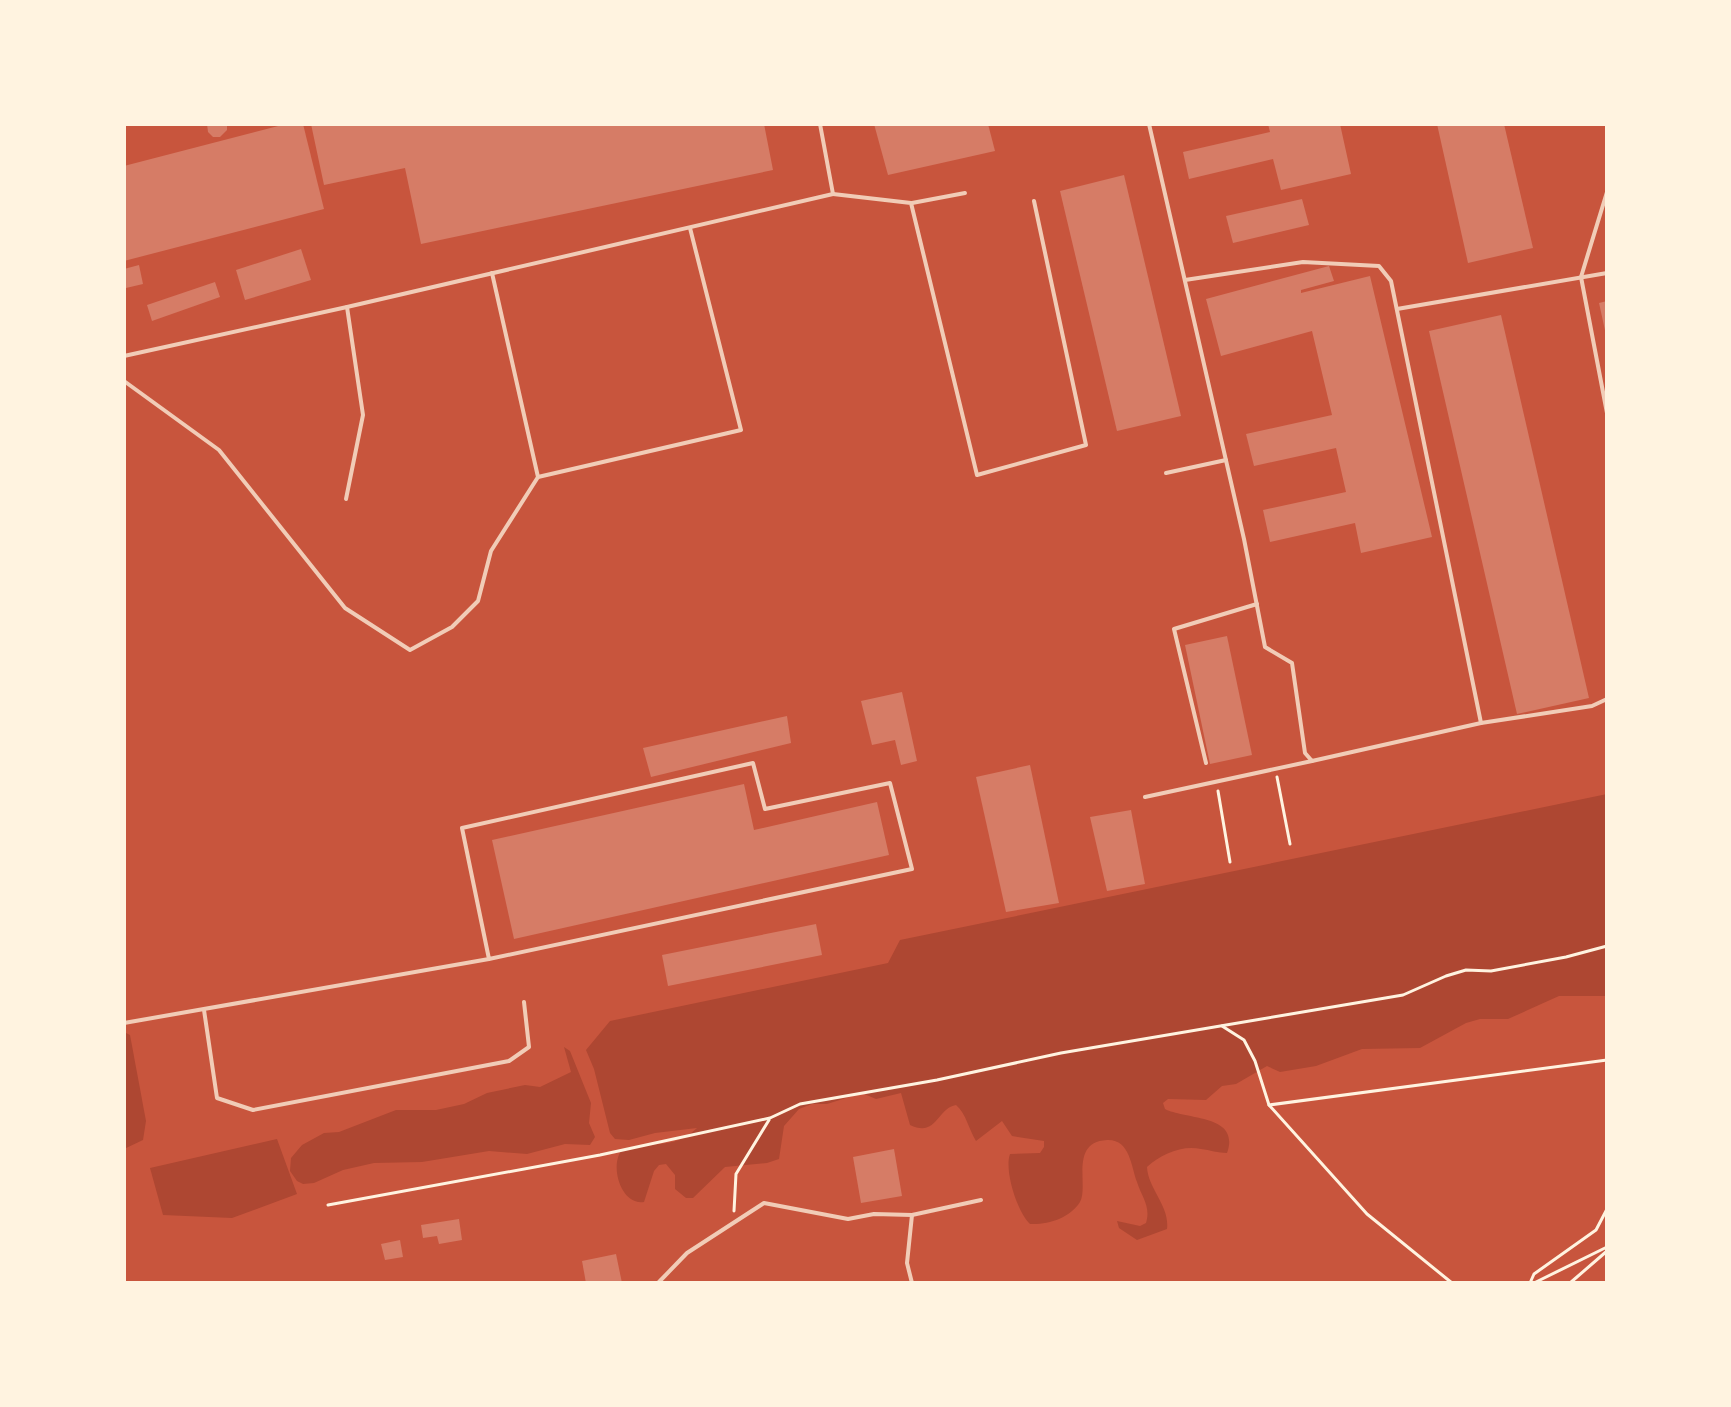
<svg xmlns="http://www.w3.org/2000/svg" width="1731" height="1407" font-family="Georgia,serif">
	<style>
		.green { fill: #ae4732 }
		.building { fill: #d67c66 }
		.lines { fill: none; stroke-linecap: round; stroke-linejoin: round }
		.path { stroke: #fff3e0; stroke-width: 3 }
		.service { stroke: #f1ccb7; stroke-width: 4 }
	</style>
	<rect width="100%" height="100%" fill="#c8553d"/>
	<!-- green -->
	<g class="green">
		<path d="M1607,794V996H1559L1508,1019H1480L1466,1023L1420,1048L1362,1049L1316,1066L1280,1072L1267,1066L1236,1084L1222,1086L1206,1100L1168,1099L1163,1103L1165,1109C1186,1120 1241,1114 1227,1153C1218,1153 1210,1150 1201,1149C1182,1145 1161,1154 1147,1167C1148,1189 1170,1206 1167,1229L1137,1240L1119,1228L1117,1221L1140,1226L1146,1223C1151,1206 1142,1198 1137,1182C1131,1166 1130,1139 1107,1140C1069,1142 1089,1186 1080,1202C1070,1218 1048,1225 1030,1224C1017,1212 1004,1170 1010,1154L1040,1153L1044,1147V1141L1012,1136L1002,1121L976,1141C969,1130 966,1113 956,1105C937,1108 937,1138 910,1125L901,1093L876,1099L862,1093L827,1104H812L799,1109L784,1126L779,1159L767,1163L725,1167L693,1198H686L675,1189V1175L666,1164L659,1165L654,1171L644,1202C621,1206 609,1165 622,1150C650,1139 672,1152 697,1128L655,1133L629,1140L615,1139L610,1133L594,1069L586,1050L610,1021L888,963L900,940Z"/>
		<path d="M124,1032L130,1035L146,1121L143,1140L124,1149Z"/>
		<path d="M564,1047L570,1051L591,1103L589,1123L595,1137L590,1145L565,1144L527,1154L489,1151L422,1162L374,1163L343,1170L314,1183L303,1184L297,1181L290,1171L291,1158L302,1145L324,1133L339,1132L396,1110H436L464,1104L487,1093L525,1085L540,1087L571,1072Z"/>
		<path d="M277,1139L297,1194L232,1218L163,1215L150,1168Z"/>
	</g>
	<!-- building -->
	<g class="building">
		<path d="M207,124H227V130L220,137H213L208,132Z"/>
		<path d="M286,124H303L324,209L124,261V166Z"/>
		<path d="M311,124H764L773,170L421,244L405,168L324,185Z"/>
		<path d="M874,124H988L995,151L888,175Z"/>
		<path d="M1268,124H1340L1351,174L1281,190L1273,159L1189,179L1183,152L1270,132Z"/>
		<path d="M1437,124H1504L1533,248L1468,263Z"/>
		<path d="M1124,175L1181,416L1117,431L1060,191Z"/>
		<path d="M1302,199L1309,225L1233,243L1226,216Z"/>
		<path d="M301,249L311,280L245,300L236,270Z"/>
		<path d="M139,265L143,284L126,288L124,269Z"/>
		<path d="M1329,266L1334,281L1301,290V293L1370,276L1432,537L1361,553L1355,523L1270,542L1263,510L1346,492L1336,448L1254,466L1246,434L1332,415L1312,331L1221,356L1206,299Z"/>
		<path d="M215,282L220,297L152,321L147,305Z"/>
		<path d="M1607,301V335H1606L1599,303Z"/>
		<path d="M1501,315L1589,698L1517,714L1429,331Z"/>
		<path d="M1227,636L1252,755L1210,764L1185,645Z"/>
		<path d="M902,692L917,761L901,765L895,740L872,745L861,701Z"/>
		<path d="M787,716L791,743L651,777L643,748Z"/>
		<path d="M1030,765L1059,903L1006,912L976,777Z"/>
		<path d="M744,784L754,830L877,802L889,855L514,939L492,840Z"/>
		<path d="M1131,810L1145,884L1107,891L1090,817Z"/>
		<path d="M816,924L822,955L668,986L662,955Z"/>
		<path d="M894,1149L902,1196L861,1203L853,1157Z"/>
		<path d="M459,1219L462,1240L439,1244L437,1236L423,1238L421,1225Z"/>
		<path d="M400,1240L403,1257L385,1260L381,1244Z"/>
		<path d="M616,1254L622,1283H586L582,1261Z"/>
	</g>
	<g class="lines">
		<!-- path -->
		<g class="path">
			<path d="M1277,777L1290,844"/>
			<path d="M1218,791L1230,862"/>
			<path d="M1222,1026L1244,1040L1255,1061L1269,1105L1367,1214L1452,1283"/>
			<path d="M1269,1105L1607,1060"/>
			<path d="M328,1205L600,1155L770,1118L800,1104L937,1080L1061,1053L1403,995L1446,976L1466,970L1491,971L1566,957L1607,946"/>
			<path d="M734,1211L736,1174L769,1120"/>
			<path d="M1530,1283L1534,1274L1596,1230L1607,1209"/>
			<path d="M1534,1283L1607,1247"/>
			<path d="M1570,1283L1607,1251"/>
		</g>
		<!-- service -->
		<g class="service">
			<path d="M1149,124L1244,539L1265,647L1292,663L1305,753L1312,761L1481,723L1592,706L1607,699"/>
			<path d="M1607,192L1581,277L1607,413"/>
			<path d="M833,194L911,203L977,475L1086,445L1034,201"/>
			<path d="M912,203L965,193"/>
			<path d="M1185,280L1303,262L1379,266L1391,281L1481,723"/>
			<path d="M1397,309L1607,273"/>
			<path d="M124,356L347,307L833,194L820,124"/>
			<path d="M124,381L219,450L345,608L410,650L452,627L478,601L491,551L538,477L492,273"/>
			<path d="M1166,473L1226,460"/>
			<path d="M538,477L741,430L690,228"/>
			<path d="M346,499L363,415L347,307"/>
			<path d="M1206,763L1174,629L1257,604"/>
			<path d="M1145,797L1312,761"/>
			<path d="M204,1010L217,1098L253,1110L509,1061L529,1047L524,1002"/>
			<path d="M124,1023L489,959L912,869L890,783L765,809L753,763L462,828L489,959"/>
			<path d="M658,1283L687,1253L764,1203L848,1219L874,1214L912,1215L981,1200"/>
			<path d="M912,1283L907,1263L912,1215"/>
		</g>
	</g>
	<!-- border -->
	<rect width="1731" height="1407" fill="none" stroke="#fff3e0" stroke-width="252"/>
</svg>
